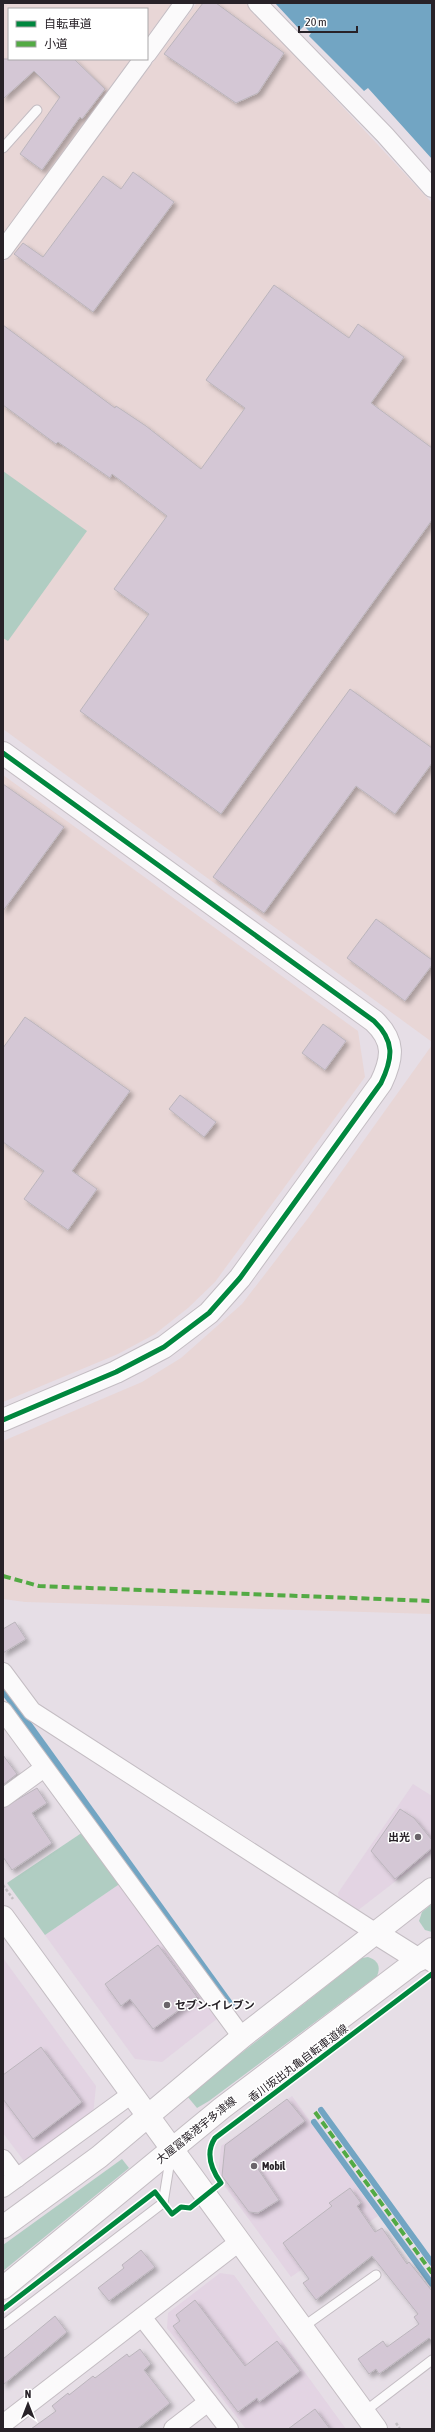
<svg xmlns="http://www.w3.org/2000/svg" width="435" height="2432" font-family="'Asap Condensed','Noto Sans JP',sans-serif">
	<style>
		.built { fill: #e3d4e3 }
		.industrial { fill: #e8d6d6 }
		.green { fill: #b0cdc2 }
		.water { fill: #72a5c3 }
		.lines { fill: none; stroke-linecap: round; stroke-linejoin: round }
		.stream { stroke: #72a5c3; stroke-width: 6 }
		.building { fill: #d4c7d5; stroke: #bbb5bc; filter: url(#shadow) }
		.lane-casing { stroke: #c4bdc3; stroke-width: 11 }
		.street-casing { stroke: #c4bdc3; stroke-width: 20 }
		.secondary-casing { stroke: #c4bdc3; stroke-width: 24 }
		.path { stroke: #c3bfc3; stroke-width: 2.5; stroke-dasharray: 3 2; stroke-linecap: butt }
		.lane { stroke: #fbfafb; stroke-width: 9 }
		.street { stroke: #fbfafb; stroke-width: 18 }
		.secondary { stroke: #fbfafb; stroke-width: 22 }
		.quiet { stroke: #53aa44; stroke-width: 4; stroke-dasharray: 8 4; stroke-linecap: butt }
		.cycleway-casing { stroke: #fff; stroke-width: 8 }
		.cycleway { stroke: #00873e; stroke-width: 5 }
		.poi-dot { fill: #6a646a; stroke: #fff; stroke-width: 1.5 }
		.labels { text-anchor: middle; stroke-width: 3; stroke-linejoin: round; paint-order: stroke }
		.poi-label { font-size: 11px; font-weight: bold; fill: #282228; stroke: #fff; text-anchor: start }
		.street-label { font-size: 11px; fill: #282228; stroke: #fff }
	</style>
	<defs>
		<filter id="shadow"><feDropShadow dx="3.5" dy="3.5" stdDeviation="2" flood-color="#0004"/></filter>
	</defs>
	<rect width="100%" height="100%" fill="#e6dee6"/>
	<!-- built -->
	<g class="built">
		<path d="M413,1784L432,1796V1853L357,1911L339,1900L338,1893Z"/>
		<path d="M121,1883L218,2018L162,2062L135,2059L45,1935Z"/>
		<path d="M3,1958L96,2086L93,2115L27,2165L3,2133Z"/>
		<path d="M292,2096L378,2216L291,2277L218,2177L221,2146Z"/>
		<path d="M220,2273L234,2275L346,2429H297L293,2424L287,2429H246L167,2328L168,2313Z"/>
	</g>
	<!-- industrial -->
	<g class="industrial">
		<path d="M3,3H172L147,37V9H9V59H131L3,235Z"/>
		<path d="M197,3H246L432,203V1042L3,729V263Z"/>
		<path d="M3,775L358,1031L365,1077L215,1282L188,1308L155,1334L118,1354L3,1402Z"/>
		<path d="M432,1045V1614L25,1602L3,1599V1441L142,1382L181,1358L242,1304L309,1217Z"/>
	</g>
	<!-- green -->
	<g class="green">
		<path d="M3,471L87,531L8,641L3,638Z"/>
		<path d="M83,1832L121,1883L45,1935L7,1883Z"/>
		<path d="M432,1904V1932L425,1930L419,1921L422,1912Z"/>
		<path d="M368,1957C378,1960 381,1967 377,1976L209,2101L197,2108L187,2096L362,1958Z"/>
		<path d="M122,2159L129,2168L3,2271V2245Z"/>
	</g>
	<!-- water -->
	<g class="water">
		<path d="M275,3H432V159L368,88L364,91L309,36L311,33L304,26L300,30Z"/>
		<path d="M3,1683L235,2005L230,2009L3,1696Z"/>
	</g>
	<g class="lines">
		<!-- stream -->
		<g class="stream">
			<path d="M321,2110L432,2263"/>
			<path d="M314,2122L432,2284"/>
		</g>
	</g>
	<!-- building -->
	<g class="building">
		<path d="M203,3H216L284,53L258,93L236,103L164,54Z"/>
		<path d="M3,59H74L105,89L82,119L80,117L42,170L20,154L60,97L34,71L3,99Z"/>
		<path d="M133,172L174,202L93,312L14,254L23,243L43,257L103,176L121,189Z"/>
		<path d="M274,285L349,338L358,324L404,357L371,403L432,448V520L221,814L80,711L149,614L114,589L167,516L112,474L110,478L58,442L56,444L3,405V325L115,408L116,406L146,426L201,469L245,408L206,380Z"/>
		<path d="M350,689L432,748V763L395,814L356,786L264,913L213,877Z"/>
		<path d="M3,784L64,827L3,911Z"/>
		<path d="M376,919L432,960V965L405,1001L347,958Z"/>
		<path d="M25,1017L130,1091L72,1171L97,1189L68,1230L24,1199L44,1171L3,1142V1048Z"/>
		<path d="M323,1024L346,1041L325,1070L302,1053Z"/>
		<path d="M180,1095L216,1122L204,1137L169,1109Z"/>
		<path d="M15,1622L26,1639L3,1653V1629Z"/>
		<path d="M3,1755L17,1774L3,1785Z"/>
		<path d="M37,1788L47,1803L32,1813L52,1843L12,1870L3,1857V1808Z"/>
		<path d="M400,1809L414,1818L432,1840V1848L395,1879L371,1851Z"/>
		<path d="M158,1945L197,1997L153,2029L130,1999L121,2006L105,1984Z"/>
		<path d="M41,2047L82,2102L33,2139L3,2099V2075Z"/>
		<path d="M287,2099L305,2121L252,2160L279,2200L258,2213L249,2212L222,2176L225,2145Z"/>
		<path d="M350,2188L361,2203L357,2206L375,2232L382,2228L407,2264L409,2262L432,2291V2341L429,2338L379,2374L376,2369L369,2374L358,2359L383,2341L387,2347L419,2324L414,2317L418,2314L372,2256L316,2300L303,2283L309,2279L283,2243L332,2206L329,2203Z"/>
		<path d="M141,2250L155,2267L109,2301L98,2288L124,2268L122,2265Z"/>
		<path d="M195,2300L245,2366L277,2341L300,2371L259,2402L257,2398L238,2412L173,2326L180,2321L176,2315Z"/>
		<path d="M55,2316L67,2332L3,2385V2359Z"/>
		<path d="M140,2349L151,2364L144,2370L170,2403L137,2429H31L56,2411L52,2406L68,2393L69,2395L93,2376L95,2378L127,2354L129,2357Z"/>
		<path d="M315,2409L330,2429H288Z"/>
	</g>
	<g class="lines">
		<defs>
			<g id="lane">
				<path d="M3,148L37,110"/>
				<path d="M419,1960L432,1968"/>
				<path d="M3,2325L163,2203L171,2154"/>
				<path d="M303,2327L376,2275"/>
				<path d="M364,2412L432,2360"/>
			</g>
			<g id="street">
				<path d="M257,3L385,135L432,188"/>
				<path d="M147,54L184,3"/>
				<path d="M3,250L143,59"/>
				<path d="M3,1672L32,1711L376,1933"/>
				<path d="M3,1711L242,2037"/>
				<path d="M3,1798L44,1768"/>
				<path d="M3,2159L17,2178"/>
				<path d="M3,2188L133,2093"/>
				<path d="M142,2317L229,2429"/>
				<path d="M3,2424L239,2242"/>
				<path d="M173,2429L208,2402"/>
			</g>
			<g id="secondary">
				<path d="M3,753L374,1021C395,1041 393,1058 381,1083L240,1278L209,1313L164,1347L116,1372L3,1420"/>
				<path d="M3,1917L376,2429"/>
				<path d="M376,1933L419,1960"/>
				<path d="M3,2227L99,2157L242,2037L432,1889"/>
				<path d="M3,2288L222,2108L432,1949"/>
			</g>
		</defs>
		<!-- lane casing -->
		<use href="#lane" class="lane-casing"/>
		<!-- street casing -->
		<use href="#street" class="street-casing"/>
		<!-- secondary casing -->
		<use href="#secondary" class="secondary-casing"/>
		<!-- path -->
		<g class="path">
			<path d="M3,1885L13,1899"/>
			<path d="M396,2423L400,2429"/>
		</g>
		<!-- lane -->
		<use href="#lane" class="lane"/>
		<!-- street -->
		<use href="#street" class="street"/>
		<!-- secondary -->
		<use href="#secondary" class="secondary"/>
		<!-- quiet -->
		<g class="quiet">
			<path d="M3,1576L39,1586L63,1587L432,1601"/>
			<path d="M315,2112L432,2273"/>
		</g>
		<defs>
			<g id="cycleway">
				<path d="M3,753L374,1021C395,1041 393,1058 381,1083L240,1278L209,1313L164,1347L116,1372L3,1420"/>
				<path d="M3,2309L155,2192L172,2214L181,2207L190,2208L221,2183C211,2169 205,2153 215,2138L432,1974"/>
			</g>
		</defs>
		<!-- cycleway casing -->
		<use href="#cycleway" class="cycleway-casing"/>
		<!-- cycleway -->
		<use href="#cycleway" class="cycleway"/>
	</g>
	<!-- markers -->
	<g class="poi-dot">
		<circle cx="418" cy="1837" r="4"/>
		<circle cx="167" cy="2005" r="4"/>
		<circle cx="254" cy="2166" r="4"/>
	</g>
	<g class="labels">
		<!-- poi labels -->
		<g class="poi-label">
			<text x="410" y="1841" text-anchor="end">出光</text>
			<text x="175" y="2009">セブン-イレブン</text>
			<text x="262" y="2170">Mobil</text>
		</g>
		<!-- street labels -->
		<g class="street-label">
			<text transform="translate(298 2063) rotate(-37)" y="4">香川坂出丸亀自転車道線</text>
			<text transform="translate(196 2130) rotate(-39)" y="4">大屋冨築港宇多津線</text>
		</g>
	</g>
	<!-- border -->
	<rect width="435" height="2432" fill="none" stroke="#282228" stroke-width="8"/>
	<!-- legend -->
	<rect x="8" y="8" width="140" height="52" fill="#ffffff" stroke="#a9a7a9"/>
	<rect x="16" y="21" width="20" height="6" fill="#00873e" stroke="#a9a7a9"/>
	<text x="44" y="28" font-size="12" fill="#282228">自転車道</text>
	<rect x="16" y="41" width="20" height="6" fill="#53aa44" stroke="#a9a7a9"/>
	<text x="44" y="48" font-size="12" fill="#282228">小道</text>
	<!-- north arrow -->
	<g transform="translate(28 2404)" stroke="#ffffff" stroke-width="3" paint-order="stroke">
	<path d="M0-3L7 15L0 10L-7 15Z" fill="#282228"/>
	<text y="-6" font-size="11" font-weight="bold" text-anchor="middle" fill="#282228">N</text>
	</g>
	<!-- scale -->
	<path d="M299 26v6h58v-6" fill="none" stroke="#282228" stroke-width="2"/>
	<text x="305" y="26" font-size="12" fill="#282228" stroke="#ffffff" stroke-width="3" paint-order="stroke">20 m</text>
</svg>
